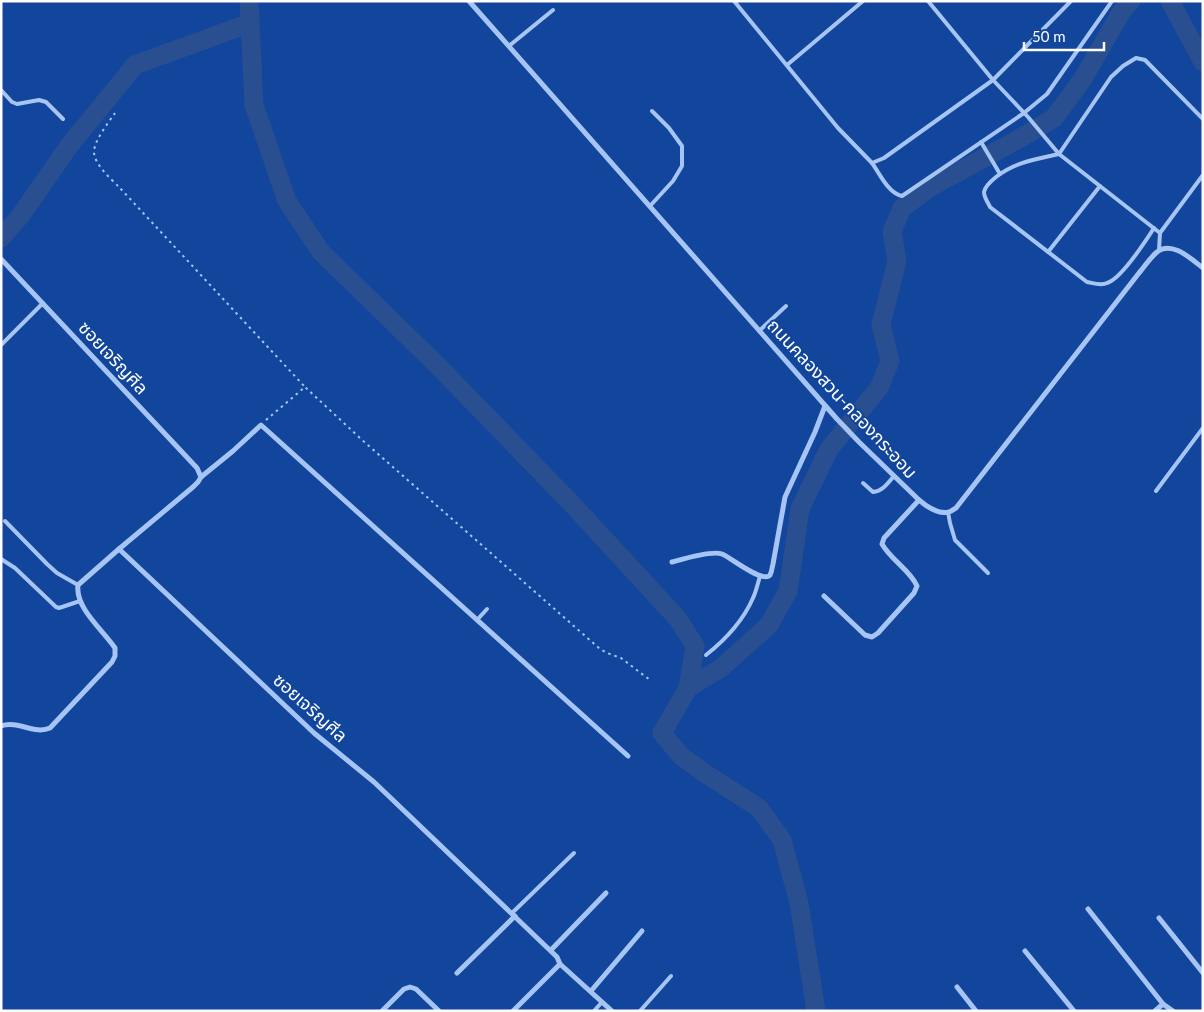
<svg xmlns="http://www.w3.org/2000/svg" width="1204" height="1012" font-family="Lato,'Noto Sans Thai',sans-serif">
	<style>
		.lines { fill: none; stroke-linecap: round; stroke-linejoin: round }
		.river { stroke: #294f90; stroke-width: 19 }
		.path { stroke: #a6c5f4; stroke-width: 2; stroke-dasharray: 2.5 4; stroke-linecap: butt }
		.service { stroke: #a6c5f4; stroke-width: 4 }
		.minor { stroke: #a6c5f4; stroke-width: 5 }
		.labels { text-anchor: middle; stroke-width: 4; stroke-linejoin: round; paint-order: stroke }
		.street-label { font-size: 18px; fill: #fff; stroke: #11469c }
	</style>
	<rect width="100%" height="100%" fill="#11469c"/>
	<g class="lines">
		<!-- river -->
		<g class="river">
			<path d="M249,1L254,105L287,201L321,252L436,364L571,503L678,619L695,646L688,688L662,733L681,756L706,774L759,808L782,840L799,903L816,1011"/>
			<path d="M1170,1L1203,62"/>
			<path d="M1,238L21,215L69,146L135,65L250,23"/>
			<path d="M688,688L721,668L769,625L788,591L800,509L829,449L879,388L890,361L881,324L897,261L892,231L902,208L929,188L1015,141L1054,118L1082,80L1122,11L1131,1"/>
		</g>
		<!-- path -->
		<g class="path">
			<path d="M115,113C108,123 94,141 94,152C94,164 111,179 119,187L305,387"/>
			<path d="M266,420L305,387L361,439L600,649L607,653L621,658L650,680"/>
		</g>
		<!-- service -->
		<g class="service">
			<path d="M734,1L838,128L872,163L884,158L993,80L1028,117L1059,154L1160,233"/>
			<path d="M928,1L993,80L1071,1"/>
			<path d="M509,46L553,10"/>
			<path d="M787,65L863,1"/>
			<path d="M1,90L12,102L17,104L39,100L46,102L63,119"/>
			<path d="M981,142L1000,174"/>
			<path d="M872,163C880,174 888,193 902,196L1024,113L1047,94L1112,1"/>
			<path d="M650,206L673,181L682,166V146L669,128L652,111"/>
			<path d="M1154,228C1145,242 1121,279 1107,283C1101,286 1093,283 1087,282L990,207C988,202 984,198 984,192C985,186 991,181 996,177C1015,162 1037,159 1059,154L1111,77L1123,66L1136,58L1145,60L1203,119"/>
			<path d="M1159,250L1160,233L1203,175"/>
			<path d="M1048,252L1100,186"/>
			<path d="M759,331L786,306"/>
			<path d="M1,345L43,303"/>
			<path d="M863,483L873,492C883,491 888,483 894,476"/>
			<path d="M1156,491L1203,428"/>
			<path d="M948,512L950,523L955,540L988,573"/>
			<path d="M5,521L47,564L57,573L78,585"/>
			<path d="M1,559L15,568L56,607L59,608L80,601"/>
			<path d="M477,620L487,609"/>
			<path d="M706,655C725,640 743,621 753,598C756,592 758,583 760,576"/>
			<path d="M512,913L574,853"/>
			<path d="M594,1011L602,1002"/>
			<path d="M640,1011L671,976"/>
		</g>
		<!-- minor -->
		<g class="minor">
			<path d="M469,1L837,419L859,442L919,500C926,506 938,515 949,512C952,511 954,509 956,508L1139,273C1145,266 1150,258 1157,252C1172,240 1191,259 1203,268"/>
			<path d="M1,259L197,468L201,477"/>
			<path d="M672,562C683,559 712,550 722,554C730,557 763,584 770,575C772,572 772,567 773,564L785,497L815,432L825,406"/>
			<path d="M824,596L865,635L872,637L878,633L914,593L917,586C910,570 891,560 882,544L884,538L919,500"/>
			<path d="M1,726C18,720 34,735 50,728L112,662L115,656V648C103,630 75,608 78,585L119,549"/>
			<path d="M1088,909L1163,1004L1173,1011"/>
			<path d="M1159,918L1203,973"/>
			<path d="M551,950L606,893"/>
			<path d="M1025,951L1074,1011"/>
			<path d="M560,964L612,1011"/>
			<path d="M457,973L515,916"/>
			<path d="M957,987L976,1011"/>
			<path d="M591,991L642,931"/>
			<path d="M382,1011L404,989L410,987L416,989L439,1011"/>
			<path d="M513,1011L560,964L557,957L374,782L314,733L119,549L193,487L198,482L201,477L233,451L261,425L628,756"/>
			<path d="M1155,1011L1163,1004"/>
		</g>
	</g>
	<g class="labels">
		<!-- street labels -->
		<g class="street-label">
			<text transform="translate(113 358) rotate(47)" y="6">ซอยเจริญศีล</text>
			<text transform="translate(842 399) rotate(47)" y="6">ถนนคลองสวน-คลองกระออม</text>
			<text transform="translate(310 708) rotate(42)" y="6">ซอยเจริญศีล</text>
		</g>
	</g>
	<!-- border -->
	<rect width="1204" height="1012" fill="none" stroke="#ffffff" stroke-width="5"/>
	<!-- scale -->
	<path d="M1024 42v8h80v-8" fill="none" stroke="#ffffff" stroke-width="2.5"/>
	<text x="1032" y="42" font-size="15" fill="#ffffff" stroke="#11469c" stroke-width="4" paint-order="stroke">50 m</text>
</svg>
